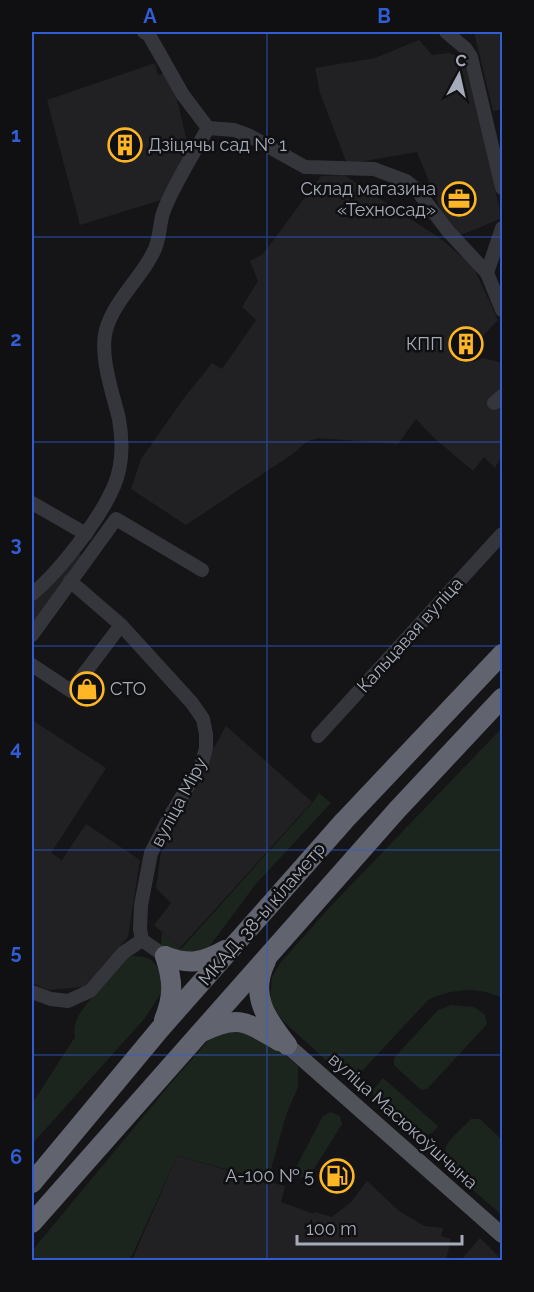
<svg xmlns="http://www.w3.org/2000/svg" width="534" height="1292" font-family="Raleway,sans-serif">
	<style>
		.built { fill: #212124 }
		.green { fill: #1c251d }
		.lines { fill: none; stroke-linecap: round; stroke-linejoin: round }
		.minor { stroke: #35363c; stroke-width: 14 }
		.major { stroke: #51535b; stroke-width: 16 }
		.highway { stroke: #61646e; stroke-width: 20 }
		.grid { fill: none; stroke: #315cd3; stroke-width: 1.5; stroke-opacity: 0.55 }
		.labels { text-anchor: middle; stroke-width: 5; stroke-linejoin: round; paint-order: stroke }
		.poi-label { font-size: 18px; fill: #a5abb8; stroke: #101012; text-anchor: end }
		.street-label { font-size: 18px; fill: #a5abb8; stroke: #101012 }
		.neatline { fill: none; stroke: #315cd3; stroke-width: 2 }
		.grid-label { font-size: 20px; text-anchor: middle; font-weight: bold; fill: #315cd3 }
	</style>
	<rect width="100%" height="100%" fill="#151517"/>
	<!-- built -->
	<g class="built">
		<path d="M474,32H502V109L493,111Z"/>
		<path d="M419,40L432,55L449,53L457,56L466,64L499,206L500,219L461,235L443,216L417,152L347,164L320,93L315,68L375,58Z"/>
		<path d="M155,63L158,75L163,74L172,79L189,150L161,200L80,225L47,100Z"/>
		<path d="M344,175L441,239L473,266L498,320L468,352L473,362L483,358L502,363V455L495,468L484,457L473,471L433,437L416,419L398,444L318,438L306,442L294,453L186,525L131,489L141,459L184,398L212,363L222,369L256,320L242,307L258,281L250,261L263,254L321,176Z"/>
		<path d="M76,552L87,559L32,635V598Z"/>
		<path d="M32,720L106,768L51,853L62,860L86,824L140,860L128,937L84,987L48,990L32,983Z"/>
		<path d="M226,726L312,802L180,948L154,925L171,903L156,888L161,852L172,823Z"/>
		<path d="M177,1156L285,1186L281,1202L314,1214L315,1212L332,1217L351,1202L367,1181L399,1211L409,1217L425,1226L443,1228L441,1236L451,1239L446,1260L434,1258L433,1260H132Z"/>
		<path d="M480,1238L502,1260H461Z"/>
	</g>
	<!-- green -->
	<g class="green">
		<path d="M502,728V998C479,986 450,989 428,1000L362,1071L351,1075L339,1072L282,1020L270,1000L272,977L281,962L330,907Z"/>
		<path d="M319,793L331,803L255,885L206,951L192,957L166,949L161,945L162,932L181,949L313,802Z"/>
		<path d="M131,956C156,955 159,967 164,988L145,1018L32,1144V1104L75,1037C71,1019 86,1006 96,992L99,991V988L124,960Z"/>
		<path d="M451,1005L474,1007L485,1015L487,1024L427,1089L421,1090L394,1065V1058L438,1010Z"/>
		<path d="M222,1029L258,1033L298,1066V1087L286,1115L268,1180L177,1156L130,1260H32V1251L171,1083L213,1035Z"/>
		<path d="M383,1078L438,1126L432,1133L415,1139L373,1102V1090Z"/>
		<path d="M330,1112L340,1116L342,1124L309,1177H300L295,1169L323,1116Z"/>
		<path d="M471,1119H480L502,1140V1215C489,1203 438,1164 446,1146C450,1138 465,1126 471,1119Z"/>
	</g>
	<g class="lines">
		<!-- minor -->
		<g class="minor">
			<path d="M144,32L149,35L183,95L208,128"/>
			<path d="M446,32L465,48L471,57L502,188"/>
			<path d="M208,128L234,130L248,135L305,167L374,169L406,181L416,189L448,231L487,273L502,310"/>
			<path d="M487,273L502,228"/>
			<path d="M494,403L502,396"/>
			<path d="M32,503L86,534"/>
			<path d="M32,594C59,572 100,519 114,486C123,465 123,442 119,419C113,394 99,355 106,330C114,301 140,279 153,253C160,241 159,226 163,213C172,187 194,153 208,128"/>
			<path d="M121,625L192,703L203,719L206,734V748L202,763L170,816L151,853L141,905L140,929L142,940"/>
			<path d="M32,635L116,519L202,570"/>
			<path d="M32,665L71,691L121,625L70,581"/>
			<path d="M318,736L502,534"/>
			<path d="M32,992L51,999L68,1001L90,991L123,953L142,940L165,956"/>
		</g>
		<!-- major -->
		<path class="major" d="M287,1045L502,1235"/>
		<!-- highway -->
		<g class="highway">
			<path d="M165,956C189,965 202,963 225,950"/>
			<path d="M266,961C249,995 266,1018 287,1045"/>
			<path d="M164,1020C174,995 173,981 165,956"/>
			<path d="M202,1032C239,1014 246,1022 279,1041"/>
			<path d="M32,1183L160,1029L344,821L502,654"/>
			<path d="M32,1223L397,810L502,698"/>
		</g>
	</g>
	<!-- grid -->
	<path class="grid" d="M267,32V1260M32,237H502M32,442H502M32,646H502M32,850H502M32,1055H502"/>
	<!-- icons -->
	<defs>
		<symbol id="building-ring" viewBox="-11 -11 22 22"><circle r="9.5" fill="#101012" stroke="#ffb624" stroke-width="1.5"/><path d="M-4-6H4V6H1V3H-1V6H-4ZM-2.5-4.3h1.7v1.8h-1.7ZM.8-4.3h1.7v1.8H.8ZM-2.5-1h1.7V.8h-1.7ZM.8-1h1.7V.8H.8Z" fill="#ffb624"/></symbol>
		<symbol id="office-ring" viewBox="-11 -11 22 22"><circle r="9.5" fill="#101012" stroke="#ffb624" stroke-width="1.5"/><path d="M-6-3h4V-5.5h4V-3h4V5H-6ZM-1-4.5V-3h2v-1.5ZM-6 0V1H6V0Z" fill="#ffb624"/></symbol>
		<symbol id="shop-ring" viewBox="-11 -11 22 22"><circle r="9.5" fill="#101012" stroke="#ffb624" stroke-width="1.5"/><path d="M-5-2.5h2.3a2.7 3.5 0 0 1 5.4 0H5L5.5 6h-11ZM-1.5-2.5h3a1.5 2.3 0 0 0-3 0Z" fill="#ffb624"/></symbol>
		<symbol id="fuel-ring" viewBox="-11 -11 22 22"><circle r="9.5" fill="#101012" stroke="#ffb624" stroke-width="1.5"/><path d="M-5.5-6h7V0h2V4h1.3V-2.5L3-4.5l.8-.8L6-3V5H2.5V1h-1V6h-7ZM-4.2-4.7v3.2H.2V-4.7Z" fill="#ffb624"/></symbol>
	</defs>
	<g fill-rule="evenodd">
		<use href="#building-ring" x="106" y="126" width="38" height="38"/>
		<use href="#office-ring" x="440" y="180" width="38" height="38"/>
		<use href="#building-ring" x="447" y="325" width="38" height="38"/>
		<use href="#shop-ring" x="68" y="670" width="38" height="38"/>
		<use href="#fuel-ring" x="318" y="1157" width="38" height="38"/>
	</g>
	<g class="labels">
		<!-- poi labels -->
		<g class="poi-label">
			<text x="148" y="151" text-anchor="start">Дзіцячы сад № 1</text>
			<text x="436" y="195">Склад магазина<tspan x="436" dy="21">«Техносад»</tspan></text>
			<text x="443" y="350">КПП</text>
			<text x="110" y="695" text-anchor="start">СТО</text>
			<text x="314" y="1182">А-100 № 5</text>
		</g>
		<!-- street labels -->
		<g class="street-label">
			<text transform="translate(410 635) rotate(-48)" y="6">Кальцавая вуліца</text>
			<text transform="translate(179 802) rotate(-62)" y="6">вуліца Міру</text>
			<text transform="translate(262 914) rotate(-49)" y="6">МКАД, 38-ы кіламетр</text>
			<text transform="translate(403 1121) rotate(42)" y="6">вуліца Масюкоўшчына</text>
		</g>
	</g>
	<!-- border -->
	<rect width="534" height="1292" fill="none" stroke="#101012" stroke-width="66"/>
	<!-- north arrow -->
	<g transform="translate(459 75) rotate(8)" stroke="#101012" stroke-width="4.5" paint-order="stroke">
	<path d="M0-4.5L10 22L0 15L-10 22Z" fill="#a5abb8"/>
	<text y="-9" font-size="16" font-weight="bold" text-anchor="middle" fill="#a5abb8">С</text>
	</g>
	<!-- scale -->
	<path d="M297 1235v9h165v-9" fill="none" stroke="#a5abb8" stroke-width="3"/>
	<text x="306" y="1235" font-size="18" fill="#a5abb8" stroke="#101012" stroke-width="4.5" paint-order="stroke">100 m</text>
	<rect x="33" y="33" width="468" height="1226" class="neatline"/>
	<g class="grid-label">
		<text x="150" y="23">A</text>
		<text x="384" y="23">B</text>
		<text x="16" y="142">1</text>
		<text x="16" y="346">2</text>
		<text x="16" y="551">3</text>
		<text x="16" y="755">4</text>
		<text x="16" y="959">5</text>
		<text x="16" y="1164">6</text>
	</g>
</svg>
